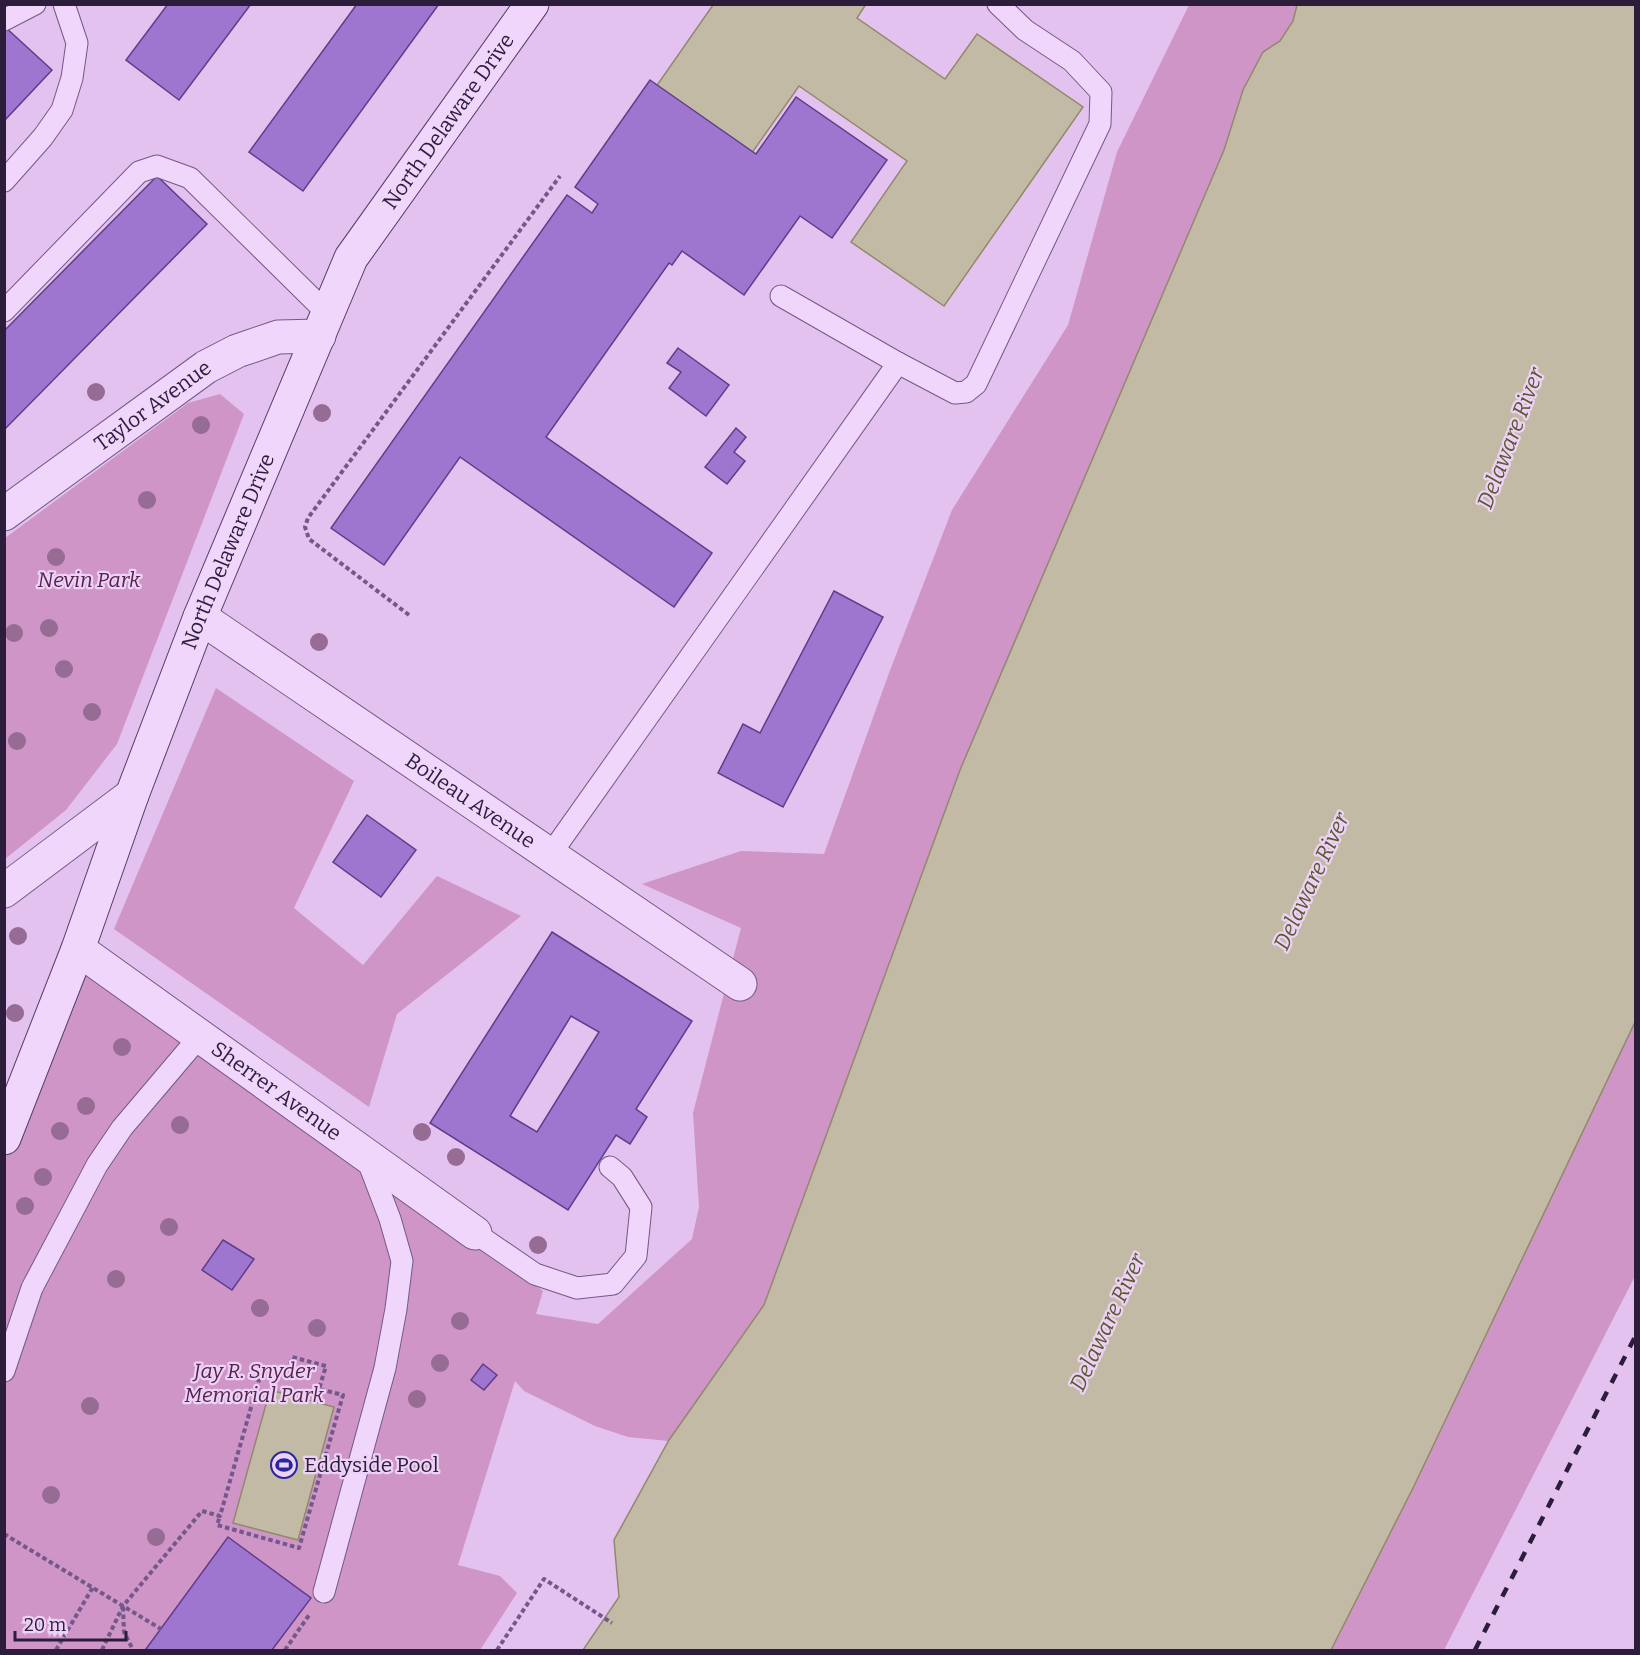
<svg xmlns="http://www.w3.org/2000/svg" width="1640" height="1655" font-family="Bitter,serif">
	<style>
		.green { fill: #ce95c6 }
		.water { fill: #c2baa5; stroke: #91896b; stroke-width: 1.5 }
		.building { fill: #9e76d0; stroke: #5e3d8b; stroke-width: 1.5; fill-rule: evenodd }
		.lines { fill: none; stroke-linecap: round; stroke-linejoin: round }
		.service-casing { stroke: #74588b; stroke-width: 23 }
		.minor-casing { stroke: #74588b; stroke-width: 35 }
		.tertiary-casing { stroke: #74588b; stroke-width: 35 }
		.secondary-casing { stroke: #553c6c; stroke-width: 35 }
		.path { stroke: #74588b; stroke-width: 4; stroke-dasharray: 4.5 3; stroke-linecap: butt }
		.service { stroke: #f0d6fa; stroke-width: 21 }
		.minor { stroke: #f0d6fa; stroke-width: 33 }
		.tertiary { stroke: #f0d6fa; stroke-width: 33 }
		.secondary { stroke: #f0d6fa; stroke-width: 33 }
		.rail { stroke: #2c1d3a; stroke-width: 4.5; stroke-dasharray: 10 10; stroke-linecap: butt }
		.tree { fill: #966b94 }
		.labels { text-anchor: middle; stroke-width: 4.5; stroke-linejoin: round; paint-order: stroke }
		.street-label { font-size: 21px; fill: #2c1d3a; stroke: #edd2f7 }
		.park-label { font-size: 21px; font-style: italic; fill: #572349; stroke: #edd2f7 }
		.poi-label { font-size: 21px; fill: #2c1d3a; stroke: #edd2f7; text-anchor: start }
		.water-label { font-size: 22px; font-style: italic; fill: #5a582c; stroke: #edd2f7 }
	</style>
	<rect width="100%" height="100%" fill="#e3c2f0"/>
	<!-- green -->
	<g class="green">
		<path d="M1189,5H1297L1293,21L1280,41L1263,52L1243,90L1224,150L960,770L764,1305L669,1441L628,1437L595,1426L524,1391L515,1381L458,1565L500,1576L517,1593L480,1650H5L4,1138L78,949L366,1155L543,1291L536,1314L598,1324L692,1239L699,1207L693,1113L741,928L642,884L741,851L824,854L889,673L952,510L1068,325L1117,152Z"/>
		<path d="M220,394L244,414L117,744L66,810L5,859V538L188,403Z"/>
		<path d="M216,688L354,781L294,908L363,965L437,876L521,916L397,1014L369,1107L114,929Z"/>
		<path d="M1635,1019V1276L1444,1650H1324Z"/>
	</g>
	<!-- water -->
	<g class="water">
		<path d="M866,4L857,18L945,79L977,34L1083,107L944,306L851,242L907,161L799,86L749,157L653,91L713,5Z"/>
		<path d="M1297,5H1635V1022L1414,1486L1331,1650H583L619,1597L614,1540L669,1440L764,1305L960,770L1224,150L1243,90L1263,52L1280,41L1293,21Z"/>
		<path d="M270,1390L334,1407L298,1540L233,1523Z"/>
	</g>
	<!-- building -->
	<g class="building">
		<path d="M168,4H251L179,100L126,60Z"/>
		<path d="M357,4H439L303,191L249,152Z"/>
		<path d="M4,26L52,70L4,121Z"/>
		<path d="M650,80L756,154L796,97L887,160L832,238L800,216L744,295L682,251L672,265L669,263L546,437L712,553L674,607L460,457L384,565L331,528L567,195L592,213L598,204L575,187Z"/>
		<path d="M157,176L207,224L4,430V331Z"/>
		<path d="M678,348L729,385L706,416L669,388L681,372L667,363Z"/>
		<path d="M736,428L746,437L734,452L745,461L727,484L705,467Z"/>
		<path d="M834,591L883,617L783,807L718,773L743,724L760,733Z"/>
		<path d="M367,815L416,850L381,897L333,862Z"/>
		<path d="M552,932L692,1021L636,1109L647,1117L630,1144L616,1135L568,1210L430,1123ZM571,1016L599,1032L537,1132L510,1116Z"/>
		<path d="M223,1240L254,1259L232,1290L202,1270Z"/>
		<path d="M483,1364L497,1375L484,1390L471,1380Z"/>
		<path d="M228,1537L311,1598L272,1650H148L146,1649Z"/>
	</g>
	<g class="lines">
		<defs>
			<g id="service">
				<path d="M4,20L35,4"/>
				<path d="M4,181L43,137L62,110L72,78L77,43L64,4"/>
				<path d="M781,296L898,363L955,393L966,392L976,384L1100,124L1101,92L1072,61L1025,30L998,4"/>
				<path d="M4,311L139,172L157,166L190,178L328,314"/>
				<path d="M550,855L898,363"/>
				<path d="M475,1233L535,1274L577,1288L613,1284L636,1256L641,1207L622,1177L610,1167"/>
				<path d="M4,1371L32,1288L97,1165L122,1128L200,1036"/>
				<path d="M324,1592L385,1368L396,1309L402,1261L390,1219L366,1156"/>
			</g>
			<g id="minor">
				<path id="s1" d="M4,514L206,367L237,351L278,337L319,336"/>
				<path id="s2" d="M200,617L740,984"/>
				<path id="s3" d="M78,949L475,1233"/>
			</g>
			<path id="tertiary" d="M4,891L132,795"/>
			<g id="secondary">
				<path id="s4" d="M4,1138L78,949L132,795L200,617L351,258L532,4"/>
			</g>
		</defs>
		<!-- service casing -->
		<use href="#service" class="service-casing"/>
		<!-- minor casing -->
		<use href="#minor" class="minor-casing"/>
		<!-- tertiary casing -->
		<use href="#tertiary" class="tertiary-casing"/>
		<!-- secondary casing -->
		<use href="#secondary" class="secondary-casing"/>
		<!-- path -->
		<g class="path">
			<path d="M409,615L309,539L305,527L308,518L560,176"/>
			<path d="M4,1534L161,1629"/>
			<path d="M123,1607L124,1632L133,1650"/>
			<path d="M56,1650L93,1587"/>
			<path d="M102,1650L123,1606L202,1511L220,1516L262,1369L287,1376L292,1357L326,1366L319,1389L343,1395L299,1548L217,1525L220,1516"/>
			<path d="M285,1650L309,1615"/>
			<path d="M497,1650L544,1579L612,1623"/>
		</g>
		<!-- service -->
		<use href="#service" class="service"/>
		<!-- minor -->
		<use href="#minor" class="minor"/>
		<!-- tertiary -->
		<use href="#tertiary" class="tertiary"/>
		<!-- secondary -->
		<use href="#secondary" class="secondary"/>
		<!-- rail -->
		<path class="rail" d="M1475,1650L1636,1335"/>
	</g>
	<!-- trees -->
	<g class="tree">
		<circle cx="96" cy="392" r="9"/>
		<circle cx="322" cy="413" r="9"/>
		<circle cx="201" cy="425" r="9"/>
		<circle cx="147" cy="500" r="9"/>
		<circle cx="56" cy="557" r="9"/>
		<circle cx="49" cy="628" r="9"/>
		<circle cx="14" cy="633" r="9"/>
		<circle cx="319" cy="642" r="9"/>
		<circle cx="64" cy="669" r="9"/>
		<circle cx="92" cy="712" r="9"/>
		<circle cx="17" cy="741" r="9"/>
		<circle cx="18" cy="936" r="9"/>
		<circle cx="15" cy="1013" r="9"/>
		<circle cx="122" cy="1047" r="9"/>
		<circle cx="86" cy="1106" r="9"/>
		<circle cx="180" cy="1125" r="9"/>
		<circle cx="60" cy="1131" r="9"/>
		<circle cx="422" cy="1132" r="9"/>
		<circle cx="456" cy="1157" r="9"/>
		<circle cx="43" cy="1177" r="9"/>
		<circle cx="25" cy="1206" r="9"/>
		<circle cx="169" cy="1227" r="9"/>
		<circle cx="538" cy="1245" r="9"/>
		<circle cx="116" cy="1279" r="9"/>
		<circle cx="260" cy="1308" r="9"/>
		<circle cx="460" cy="1321" r="9"/>
		<circle cx="317" cy="1328" r="9"/>
		<circle cx="440" cy="1363" r="9"/>
		<circle cx="417" cy="1399" r="9"/>
		<circle cx="90" cy="1406" r="9"/>
		<circle cx="51" cy="1495" r="9"/>
		<circle cx="156" cy="1537" r="9"/>
	</g>
	<!-- icons -->
	<defs>
		<symbol id="stadium-ring" viewBox="-11 -11 22 22"><circle r="9.5" fill="#edd2f7" stroke="#28269c" stroke-width="1.5"/><path d="M0-5a6.5 5 0 1 0 0 10a6.5 5 0 1 0 0-10ZM-3.5-1.8h7v3.6h-7Z" fill="#28269c"/></symbol>
	</defs>
	<g fill-rule="evenodd">
		<use href="#stadium-ring" x="269" y="1450" width="30" height="30"/>
	</g>
	<g class="labels">
		<!-- street labels -->
		<g class="street-label">
			<text dy="7" stroke="none"><textPath href="#s4" startOffset="1114">North Delaware Drive</textPath></text>
			<text dy="7" stroke="none"><textPath href="#s1" startOffset="184">Taylor Avenue</textPath></text>
			<text dy="7" stroke="none"><textPath href="#s4" startOffset="628">North Delaware Drive</textPath></text>
			<text dy="7" stroke="none"><textPath href="#s2" startOffset="327">Boileau Avenue</textPath></text>
			<text dy="7" stroke="none"><textPath href="#s3" startOffset="244">Sherrer Avenue</textPath></text>
		</g>
		<!-- park labels -->
		<g class="park-label">
			<text x="89" y="587">Nevin Park</text>
			<text x="254" y="1378">Jay R. Snyder<tspan x="254" dy="24">Memorial Park</tspan></text>
		</g>
		<!-- poi labels -->
		<g class="poi-label">
			<text x="304" y="1472">Eddyside Pool</text>
		</g>
		<!-- water labels -->
		<g class="water-label">
			<text transform="translate(1510 438) rotate(-69)" y="8">Delaware River</text>
			<text transform="translate(1311 881) rotate(-65)" y="8">Delaware River</text>
			<text transform="translate(1107 1322) rotate(-65)" y="8">Delaware River</text>
		</g>
	</g>
	<!-- border -->
	<rect width="1640" height="1655" fill="none" stroke="#2c1d3a" stroke-width="12"/>
	<!-- scale -->
	<path d="M15 1631v9h111v-9" fill="none" stroke="#2c1d3a" stroke-width="3"/>
	<text x="24" y="1631" font-size="18" fill="#2c1d3a" stroke="#edd2f7" stroke-width="4.5" paint-order="stroke">20 m</text>
</svg>
